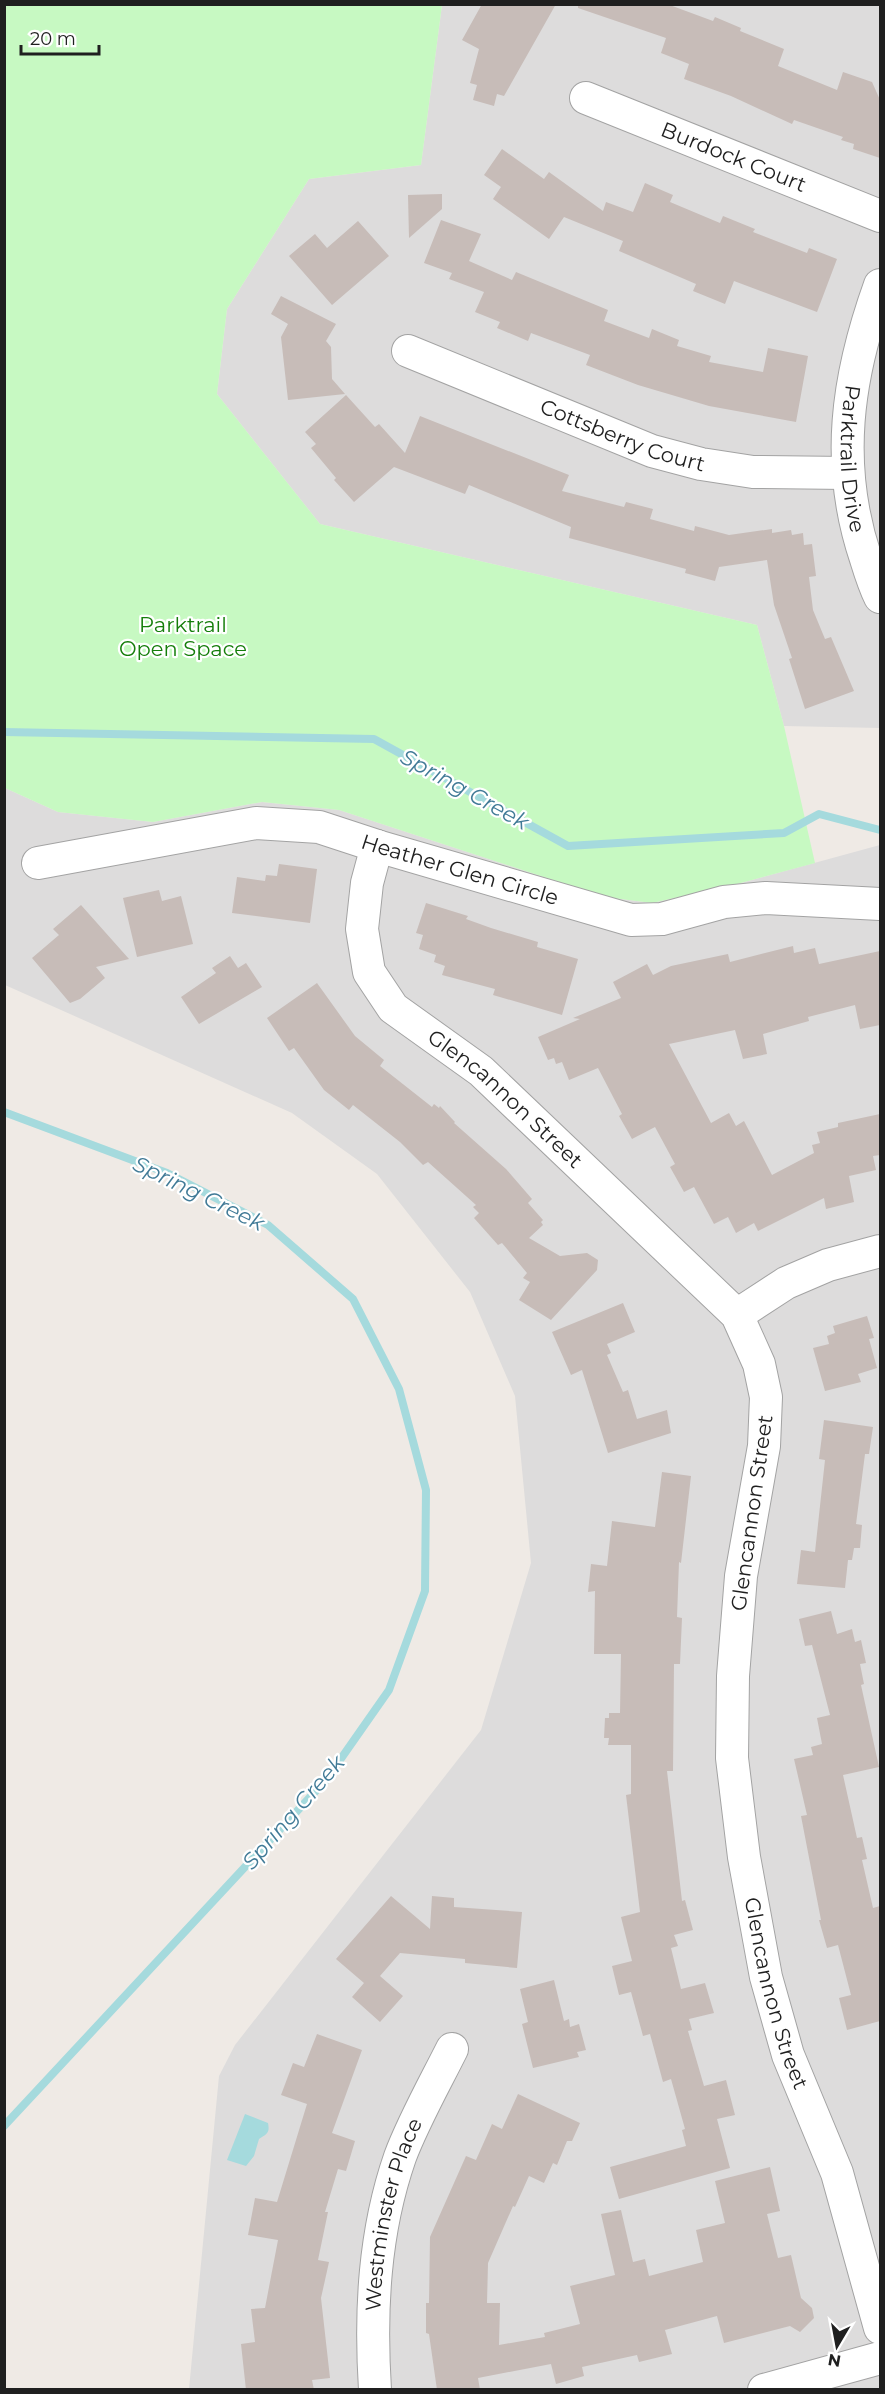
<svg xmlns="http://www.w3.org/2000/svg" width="885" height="2394" font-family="Montserrat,sans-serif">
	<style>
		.residential { fill: #dddcdc }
		.park { fill: #c7f9c2 }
		.water { fill: #a5dadd }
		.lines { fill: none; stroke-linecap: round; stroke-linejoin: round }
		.stream { stroke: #a5dadd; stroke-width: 8 }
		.building { fill: #c7bcb8 }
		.minor-casing { stroke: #a3a3a3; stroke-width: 34 }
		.minor { stroke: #fff; stroke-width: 32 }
		.labels { text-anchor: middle; stroke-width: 4.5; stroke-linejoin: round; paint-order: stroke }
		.street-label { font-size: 21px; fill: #1f1f1f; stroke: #fff }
		.park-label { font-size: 21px; fill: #157e0b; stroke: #fff }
		.water-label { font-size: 22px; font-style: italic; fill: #427b97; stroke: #fff }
	</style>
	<rect width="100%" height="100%" fill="#efeae5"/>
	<!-- residential -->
	<g class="residential">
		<path d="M442,5H880V728L784,726L757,625L320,524L217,394L227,309L309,179L421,165Z"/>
		<path d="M5,788L58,812L153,822L262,802L339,810L605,897L652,903L737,884L880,845V2389H189L219,2076L235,2045L481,1730L531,1563L515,1396L470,1292L377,1174L292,1113L5,985Z"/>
	</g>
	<!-- park -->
	<path class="park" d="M5,5H442L421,165L309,179L227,309L217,394L320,524L757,625L784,726L815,863L737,884L652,903L605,897L339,810L262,802L153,822L58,812L5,788Z"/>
	<!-- water -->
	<path class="water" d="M245,2114L268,2123C270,2133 267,2134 259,2139L254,2156L246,2166L227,2160Z"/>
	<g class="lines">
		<!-- stream -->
		<g class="stream">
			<path d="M4,732L374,739L568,846L784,833L819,814L880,830"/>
			<path d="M4,1112L167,1173L268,1225L353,1299L399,1389L426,1490L425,1591L389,1690L326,1780L4,2126"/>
		</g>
	</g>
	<!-- building -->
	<g class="building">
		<path d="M482,4H556L504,96L497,94L494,106L473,100L477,85L470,83L479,49L462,40Z"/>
		<path d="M578,4H667L713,21L715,17L741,28L740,31L784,49L778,66L837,90L843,72L872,82L880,100V158L853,149L854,144L841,140L843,137L794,120L792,124L731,96L684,79L689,64L661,53L666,38L578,8Z"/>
		<path d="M502,149L544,179L549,172L603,211L606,202L633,212L645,183L673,195L670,202L720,223L723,216L755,229L753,232L807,253L809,248L837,259L817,312L734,281L725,304L693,291L696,284L619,251L623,241L564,217L549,239L493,199L501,187L484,175Z"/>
		<path d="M442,194V209L409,238L408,195Z"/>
		<path d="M441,220L481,234L469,261L512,280L516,272L608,310L604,321L649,338L652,329L679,340L677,346L711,356L709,362L763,372L768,348L808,356L796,422L709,406L638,385L586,365L590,355L531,333L528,341L497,328L500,322L475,312L484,292L449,279L452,273L424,263Z"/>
		<path d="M358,221L389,256L332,305L289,256L315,234L327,248Z"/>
		<path d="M281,296L336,324L326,341L331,347L332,379L345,394L288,400L281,337L288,324L271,314Z"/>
		<path d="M346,395L375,427L379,424L405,453L420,416L569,475L562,491L624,507L626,502L653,509L650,519L694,531L695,526L729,535L772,529V533L791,530L792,535L803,533L804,545L812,544L816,576L809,577L813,610L825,639L831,637L854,691L805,709L789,659L792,658L774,605L767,560L719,567L715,581L685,573L686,569L569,538L571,527L469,485L465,494L394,467L354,502L334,480L336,478L311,448L316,444L305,432Z"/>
		<path d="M279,864L317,869L310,923L232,913L237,877L265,881L266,875L277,876Z"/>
		<path d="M159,890L162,901L181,896L193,944L137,957L123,898Z"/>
		<path d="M426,903L468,916L466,919L491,928L538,942L537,947L578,959L562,1015L493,995L495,989L442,975L445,966L434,962L436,955L419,949L423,935L416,933Z"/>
		<path d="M81,905L129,959L96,967L105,978L80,999L70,1003L32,958L59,935L53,929Z"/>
		<path d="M793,946L794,953L815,948L819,964L880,951V1025L860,1029L855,1005L808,1017L809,1021L763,1034L767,1054L743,1059L735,1030L669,1044L711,1123L729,1113L736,1126L744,1121L772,1175L814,1153L812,1145L820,1143L817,1132L838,1127V1123L880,1114V1155L873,1156L876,1170L849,1176L854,1202L826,1209L824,1198L758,1231L754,1223L736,1233L728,1217L714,1224L694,1187L684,1192L670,1167L675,1164L655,1127L632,1139L619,1116L622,1114L598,1068L569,1080L562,1062L556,1064L554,1058L548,1060L538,1037L580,1019L573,1018L621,998L613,982L647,964L653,975L671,966L728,954L730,962Z"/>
		<path d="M230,956L238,968L246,963L262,987L199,1024L181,997L216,973L212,968Z"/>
		<path d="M317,983L355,1036L384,1060L380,1066L432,1107L434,1104L439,1108L440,1106L455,1122L454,1123L506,1169L532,1199L528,1203L543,1220L541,1222L543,1225L529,1238L560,1256L587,1253L598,1260L597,1270L551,1320L519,1300L530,1282L523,1278L527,1273L502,1243L498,1245L474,1218L479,1213L473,1207L476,1205L428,1162L423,1165L400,1142L353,1105L349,1110L324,1090L294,1048L289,1051L267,1018Z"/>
		<path d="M623,1303L635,1332L607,1344L611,1353L607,1355L623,1392L628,1390L637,1419L667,1410L671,1433L608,1453L582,1370L571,1375L552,1332Z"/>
		<path d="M867,1316L874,1338L869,1339L877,1368L858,1374L861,1382L825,1391L813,1348L829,1344L827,1336L835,1333L833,1326Z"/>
		<path d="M824,1420L873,1427L869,1454H865L856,1524L862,1525L860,1548H854L852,1560H848L845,1588L797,1584L801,1550L815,1552L825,1460L819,1459Z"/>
		<path d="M662,1472L691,1476L681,1563L679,1562L677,1617L682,1618L680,1664H674L673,1771H667L682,1901L685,1900L693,1930L674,1935L678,1946L671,1948L681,1989L705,1983L714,2013L689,2019L692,2030L688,2031L704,2086L726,2080L735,2115L717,2119L730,2168L619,2199L610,2167L686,2146L682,2130L685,2129L671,2079L663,2082L650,2034L643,2036L631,1992L619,1995L612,1966L632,1961L621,1917L640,1912L626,1795L631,1794V1745H608L609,1738H604L605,1718H609V1713H620L621,1654H594L595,1591L588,1592L591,1564L607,1566L612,1521L655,1527Z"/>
		<path d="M831,1611L837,1634L852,1629L855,1642L861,1640L866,1663L860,1664L864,1684L861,1685L879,1767L843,1775L857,1838L862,1837L867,1859L862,1860L873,1908L880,1906V2021L847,2030L839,1998L851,1995L838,1945L827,1948L819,1920H821L801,1816L807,1815L794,1759L813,1755L811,1747L822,1744L817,1718L830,1715L812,1645L805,1646L799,1619Z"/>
		<path d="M391,1896L430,1929L432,1896L454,1898V1907L522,1912L517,1968L465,1963V1959L400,1953L380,1976L403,1996L380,2022L352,1997L364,1983L336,1959Z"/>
		<path d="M554,1980L564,2021L569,2019L570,2027L579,2024L586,2050L577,2052L579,2057L533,2068L522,2024L528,2022L520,1989Z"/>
		<path d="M317,2034L362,2050L332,2133L355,2141L346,2171L338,2169L325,2212H328L318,2260L329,2262L321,2298L330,2378L312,2380L314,2390H246L241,2344L255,2342L251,2309L265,2308L278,2240L248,2235L255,2198L277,2202L307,2104L281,2095L293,2063L304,2067Z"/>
		<path d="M518,2094L580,2123L572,2141H567L557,2165L553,2163L544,2183L529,2176L515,2207L513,2206L488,2263L487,2303H500L499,2345L545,2337L544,2333L580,2324L570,2286L615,2275L601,2214L621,2210L633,2262L645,2259L649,2276L703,2262L696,2230L725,2223L715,2181L770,2167L780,2211L767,2214L778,2258L791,2255L801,2298L812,2308L814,2318L800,2332L790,2326L724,2343L717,2316L665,2330L672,2354L639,2362L637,2355L582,2367L584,2376L556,2384L551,2364L478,2378L480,2390H437L429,2334L426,2333V2303H429L430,2237L466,2156L476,2160L492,2124L502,2129Z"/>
	</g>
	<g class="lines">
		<defs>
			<g id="minor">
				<path id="s1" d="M586,98L880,216"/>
				<path id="s2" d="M880,285C847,377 834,464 866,559C870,572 874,585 880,597"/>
				<path id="s3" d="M408,351L652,451L701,464L753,472L847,473"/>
				<path id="s4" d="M377,846L367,883L362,929L369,972L393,1008L481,1071L737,1315L759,1364L766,1397L764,1446L741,1576L733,1676L732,1758L744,1857L766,1977L788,2055L837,2173L880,2328"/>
				<path id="s5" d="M38,863L256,823L319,827L377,846L631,920L662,919L724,902L766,898L880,904"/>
				<path d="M737,1315L786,1283L828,1265L880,1251"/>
				<path id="s6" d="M375,2390C370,2311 374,2232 400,2157C413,2122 435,2083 452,2049"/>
				<path d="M764,2390L880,2358"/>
			</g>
		</defs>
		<!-- minor casing -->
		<use href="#minor" class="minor-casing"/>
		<!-- minor -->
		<use href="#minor" class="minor"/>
	</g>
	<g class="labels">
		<!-- street labels -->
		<g class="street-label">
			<text dy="7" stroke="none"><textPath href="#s1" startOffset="159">Burdock Court</textPath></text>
			<text dy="7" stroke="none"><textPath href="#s3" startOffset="231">Cottsberry Court</textPath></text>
			<text dy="7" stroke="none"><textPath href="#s2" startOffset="178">Parktrail Drive</textPath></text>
			<text dy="7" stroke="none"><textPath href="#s5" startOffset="432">Heather Glen Circle</textPath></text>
			<text dy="7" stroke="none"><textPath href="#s4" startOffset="316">Glencannon Street</textPath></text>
			<text transform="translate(752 1513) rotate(-82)" y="7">Glencannon Street</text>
			<text dy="7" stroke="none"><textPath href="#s4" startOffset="1324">Glencannon Street</textPath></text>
			<text dy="7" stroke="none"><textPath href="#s6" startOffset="178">Westminster Place</textPath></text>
		</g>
		<!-- park labels -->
		<g class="park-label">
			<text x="183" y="632">Parktrail<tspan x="183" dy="24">Open Space</tspan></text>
		</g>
		<!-- water labels -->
		<g class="water-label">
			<text transform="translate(465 789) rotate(29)" y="8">Spring Creek</text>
			<text transform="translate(199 1193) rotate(26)" y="8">Spring Creek</text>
			<text transform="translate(293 1812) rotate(-49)" y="8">Spring Creek</text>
		</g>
	</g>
	<!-- border -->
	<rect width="885" height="2394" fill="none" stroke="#1f1f1f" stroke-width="12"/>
	<!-- north arrow -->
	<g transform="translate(837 2346) rotate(190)" stroke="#ffffff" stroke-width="4.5" paint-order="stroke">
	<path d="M0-4.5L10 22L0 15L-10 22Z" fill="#1f1f1f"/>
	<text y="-9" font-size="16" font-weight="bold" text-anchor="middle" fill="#1f1f1f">N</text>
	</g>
	<!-- scale -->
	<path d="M21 45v9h78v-9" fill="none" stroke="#1f1f1f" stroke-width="3"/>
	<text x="30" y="45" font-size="18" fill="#1f1f1f" stroke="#ffffff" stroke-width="4.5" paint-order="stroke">20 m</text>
</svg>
